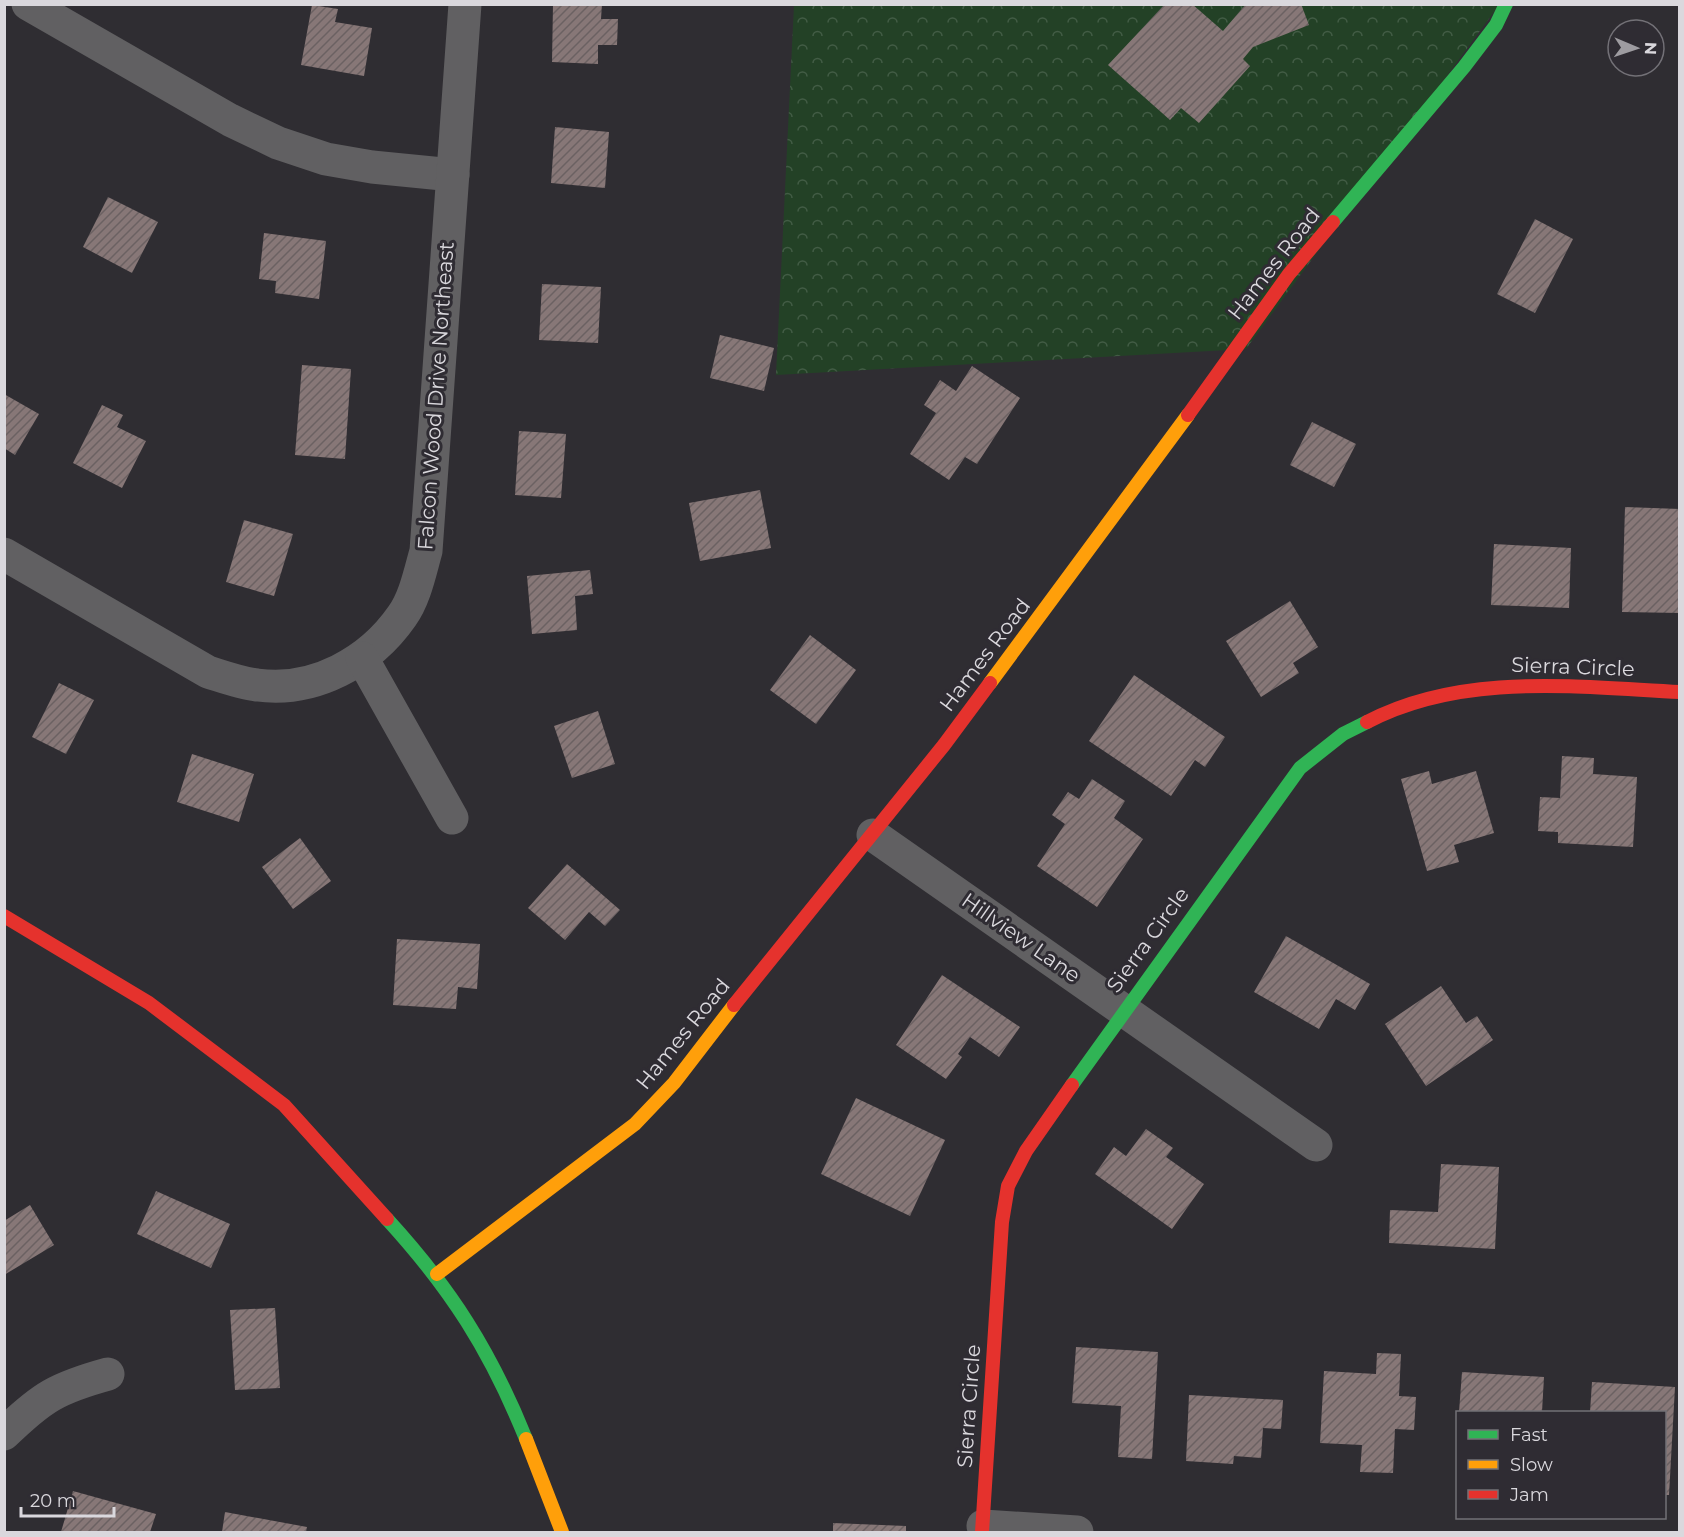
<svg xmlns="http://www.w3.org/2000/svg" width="1684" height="1537" font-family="Montserrat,sans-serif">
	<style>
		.forest { fill: url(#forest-crowns) }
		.building { fill: url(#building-hatch) }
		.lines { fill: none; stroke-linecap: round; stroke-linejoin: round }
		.street { stroke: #616062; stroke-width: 33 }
		.fast { stroke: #30b455; stroke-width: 14 }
		.slow { stroke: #ff9f0a; stroke-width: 14 }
		.jam { stroke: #e5322d; stroke-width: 14 }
		.labels { text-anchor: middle; stroke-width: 6; stroke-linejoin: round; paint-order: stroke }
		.street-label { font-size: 21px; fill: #dad8dd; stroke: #2f2c33 }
	</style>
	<defs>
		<pattern id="forest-crowns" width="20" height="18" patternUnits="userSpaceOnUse" patternTransform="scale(1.5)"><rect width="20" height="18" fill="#234126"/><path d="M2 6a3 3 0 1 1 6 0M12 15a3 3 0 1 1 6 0" fill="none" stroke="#425c45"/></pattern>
		<pattern id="building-hatch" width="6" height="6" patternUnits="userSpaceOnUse" patternTransform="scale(1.5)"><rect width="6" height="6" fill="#877777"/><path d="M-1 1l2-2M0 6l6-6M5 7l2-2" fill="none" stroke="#6b6162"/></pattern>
	</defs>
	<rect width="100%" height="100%" fill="#2f2d32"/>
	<!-- forest -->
	<path class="forest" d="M794,5H1499L1246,349L776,375Z"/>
	<!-- building -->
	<g class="building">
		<path d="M553,4H602L601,19H618L617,45H598V64L552,62Z"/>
		<path d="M1165,4H1192L1223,31L1246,4H1301L1309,25L1253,47L1243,59L1250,66L1199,123L1181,108L1170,120L1108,65Z"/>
		<path d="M312,5L338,9L335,22L372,28L364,76L301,65Z"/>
		<path d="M555,127L609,132L605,188L551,183Z"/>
		<path d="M108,197L158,222L132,273L83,247Z"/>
		<path d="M1535,219L1573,239L1535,313L1497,294Z"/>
		<path d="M264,233L326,241L319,299L275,293L276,281L259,279Z"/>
		<path d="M542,284L601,287L598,343L539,340Z"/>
		<path d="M720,335L774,348L764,391L710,378Z"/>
		<path d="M302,365L351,369L345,459L295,455Z"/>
		<path d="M972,366L1020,398L977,464L965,457L949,480L910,454L936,413L924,405L940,380L956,391Z"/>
		<path d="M4,394L39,414L15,455L4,448Z"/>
		<path d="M102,405L123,415L117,427L146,441L122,488L73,463Z"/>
		<path d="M1312,422L1356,444L1334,487L1290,465Z"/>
		<path d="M519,431L566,434L561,498L515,495Z"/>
		<path d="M760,490L771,548L700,561L689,503Z"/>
		<path d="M1625,507L1680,509V613L1622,612Z"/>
		<path d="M244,520L293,534L274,596L226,582Z"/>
		<path d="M1494,544L1571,548L1569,608L1491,605Z"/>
		<path d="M590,570L593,594L575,596L577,630L532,634L527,576Z"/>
		<path d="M1290,601L1318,647L1293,663L1299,673L1261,697L1226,641Z"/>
		<path d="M810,635L856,670L816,724L770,690Z"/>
		<path d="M1134,675L1225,737L1205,767L1195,760L1171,796L1089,741Z"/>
		<path d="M59,683L94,700L66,754L32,737Z"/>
		<path d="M598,711L615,764L572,778L554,726Z"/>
		<path d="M192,754L254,774L239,822L177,802Z"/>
		<path d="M1562,756L1594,758L1593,774L1637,777L1633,847L1558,843V832L1538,831L1540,797L1560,798Z"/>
		<path d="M1429,771L1432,784L1476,771L1494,833L1454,845L1459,862L1427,871L1401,779Z"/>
		<path d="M1092,779L1125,801L1114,818L1143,839L1097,907L1037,866L1065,824L1052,815L1068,792L1079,799Z"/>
		<path d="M300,838L331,881L293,909L262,867Z"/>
		<path d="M567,864L620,910L605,926L589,912L565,940L528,908Z"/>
		<path d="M1286,936L1370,984L1355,1010L1336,999L1319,1029L1254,992Z"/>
		<path d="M397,939L480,944L477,989L458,987L456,1009L393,1005Z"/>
		<path d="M942,975L1020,1027L999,1057L970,1037L958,1054L962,1057L946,1079L896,1045Z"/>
		<path d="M1441,986L1466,1023L1477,1016L1493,1040L1426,1086L1385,1024Z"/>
		<path d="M856,1098L945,1140L910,1216L821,1174Z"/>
		<path d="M1146,1129L1173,1148L1166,1157L1204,1184L1172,1229L1095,1174L1114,1147L1126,1156Z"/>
		<path d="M1441,1164L1499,1167L1495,1249L1389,1243L1390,1210L1438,1212Z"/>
		<path d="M156,1191L230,1224L211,1268L137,1234Z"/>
		<path d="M30,1205L54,1245L4,1275V1221Z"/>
		<path d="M275,1308L280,1388L235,1390L230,1310Z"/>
		<path d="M1076,1347L1158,1352L1152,1459L1118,1457L1121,1406L1072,1403Z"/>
		<path d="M1377,1353L1401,1354L1399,1396L1416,1397L1414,1430L1395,1429L1393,1473L1360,1472L1362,1445L1320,1443L1324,1371L1376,1374Z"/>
		<path d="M1462,1372L1544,1377L1542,1412H1459Z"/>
		<path d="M1592,1382L1675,1387L1669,1495H1664V1412H1590Z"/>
		<path d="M1189,1395L1283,1400L1281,1429L1263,1428L1261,1458L1234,1456L1233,1464L1186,1461Z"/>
		<path d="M73,1491L156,1514L150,1532H61Z"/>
		<path d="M225,1512L307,1527L306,1532H222Z"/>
		<path d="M833,1523L906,1526V1532H833Z"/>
	</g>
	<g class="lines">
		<!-- street -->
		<g class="street">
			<path d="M28,4L230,120L278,143L326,159L372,167L453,175"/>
			<path d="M4,554L208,672C224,677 240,683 257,685C314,693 370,662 402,616C415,598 420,572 426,551L465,4"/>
			<path d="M362,658L452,818"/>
			<path d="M873,835L1316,1145"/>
			<path d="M4,1434C42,1397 57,1388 108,1374"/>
			<path d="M983,1526L1077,1532"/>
		</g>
		<!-- fast -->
		<g class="fast">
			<path d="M1333,222L1464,67L1496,25L1506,4"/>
			<path d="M1072,1085L1300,768L1343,734L1367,722"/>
			<path d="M387,1219C451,1289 490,1350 526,1439"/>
		</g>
		<!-- slow -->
		<g class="slow">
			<path d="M990,683L1188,415"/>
			<path d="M437,1274L635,1124L674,1083L734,1005"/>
			<path d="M526,1439L562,1532"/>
		</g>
		<!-- jam -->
		<g class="jam">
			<path d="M1188,415L1289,274L1333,222"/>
			<path d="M1367,722C1462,672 1576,687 1680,692"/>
			<path d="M4,916L149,1003L284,1105L387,1219"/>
			<path d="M734,1005L944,745L990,683"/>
			<path d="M982,1532L1002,1222L1008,1186L1026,1151L1072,1085"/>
		</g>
	</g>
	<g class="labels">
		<!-- street labels -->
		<g class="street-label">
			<text transform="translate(1274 264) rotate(-52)" y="7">Hames Road</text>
			<text transform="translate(436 396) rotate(-86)" y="7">Falcon Wood Drive Northeast</text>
			<text transform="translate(985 655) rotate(-53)" y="7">Hames Road</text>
			<text transform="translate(1573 667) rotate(2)" y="7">Sierra Circle</text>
			<text transform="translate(1021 938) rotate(35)" y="7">Hillview Lane</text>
			<text transform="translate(1148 940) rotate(-54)" y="7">Sierra Circle</text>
			<text transform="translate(683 1034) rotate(-51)" y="7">Hames Road</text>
			<text transform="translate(969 1406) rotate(-86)" y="7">Sierra Circle</text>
		</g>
	</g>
	<!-- border -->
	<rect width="1684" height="1537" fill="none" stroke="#dad8dd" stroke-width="12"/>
	<!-- legend -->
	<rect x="1456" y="1411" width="210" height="108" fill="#2f2c33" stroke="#737177" stroke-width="1.5"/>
	<rect x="1468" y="1430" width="30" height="9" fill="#30b455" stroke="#737177" stroke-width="1.5"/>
	<text x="1510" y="1441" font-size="18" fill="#dad8dd">Fast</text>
	<rect x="1468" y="1460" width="30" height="9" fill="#ff9f0a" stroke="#737177" stroke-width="1.5"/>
	<text x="1510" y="1471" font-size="18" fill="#dad8dd">Slow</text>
	<rect x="1468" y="1490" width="30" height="9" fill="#e5322d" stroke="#737177" stroke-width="1.5"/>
	<text x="1510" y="1501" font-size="18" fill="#dad8dd">Jam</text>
	<!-- north arrow -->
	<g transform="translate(1636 48) rotate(92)"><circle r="28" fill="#2f2c33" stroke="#737177" stroke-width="1.5"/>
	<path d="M0-4.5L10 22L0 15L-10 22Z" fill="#9e9ca1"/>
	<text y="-9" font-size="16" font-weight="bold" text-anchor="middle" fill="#dad8dd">N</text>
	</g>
	<!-- scale -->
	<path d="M21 1507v9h93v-9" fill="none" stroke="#dad8dd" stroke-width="3"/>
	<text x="30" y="1507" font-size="18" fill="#dad8dd" stroke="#2f2c33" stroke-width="4.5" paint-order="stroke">20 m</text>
</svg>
